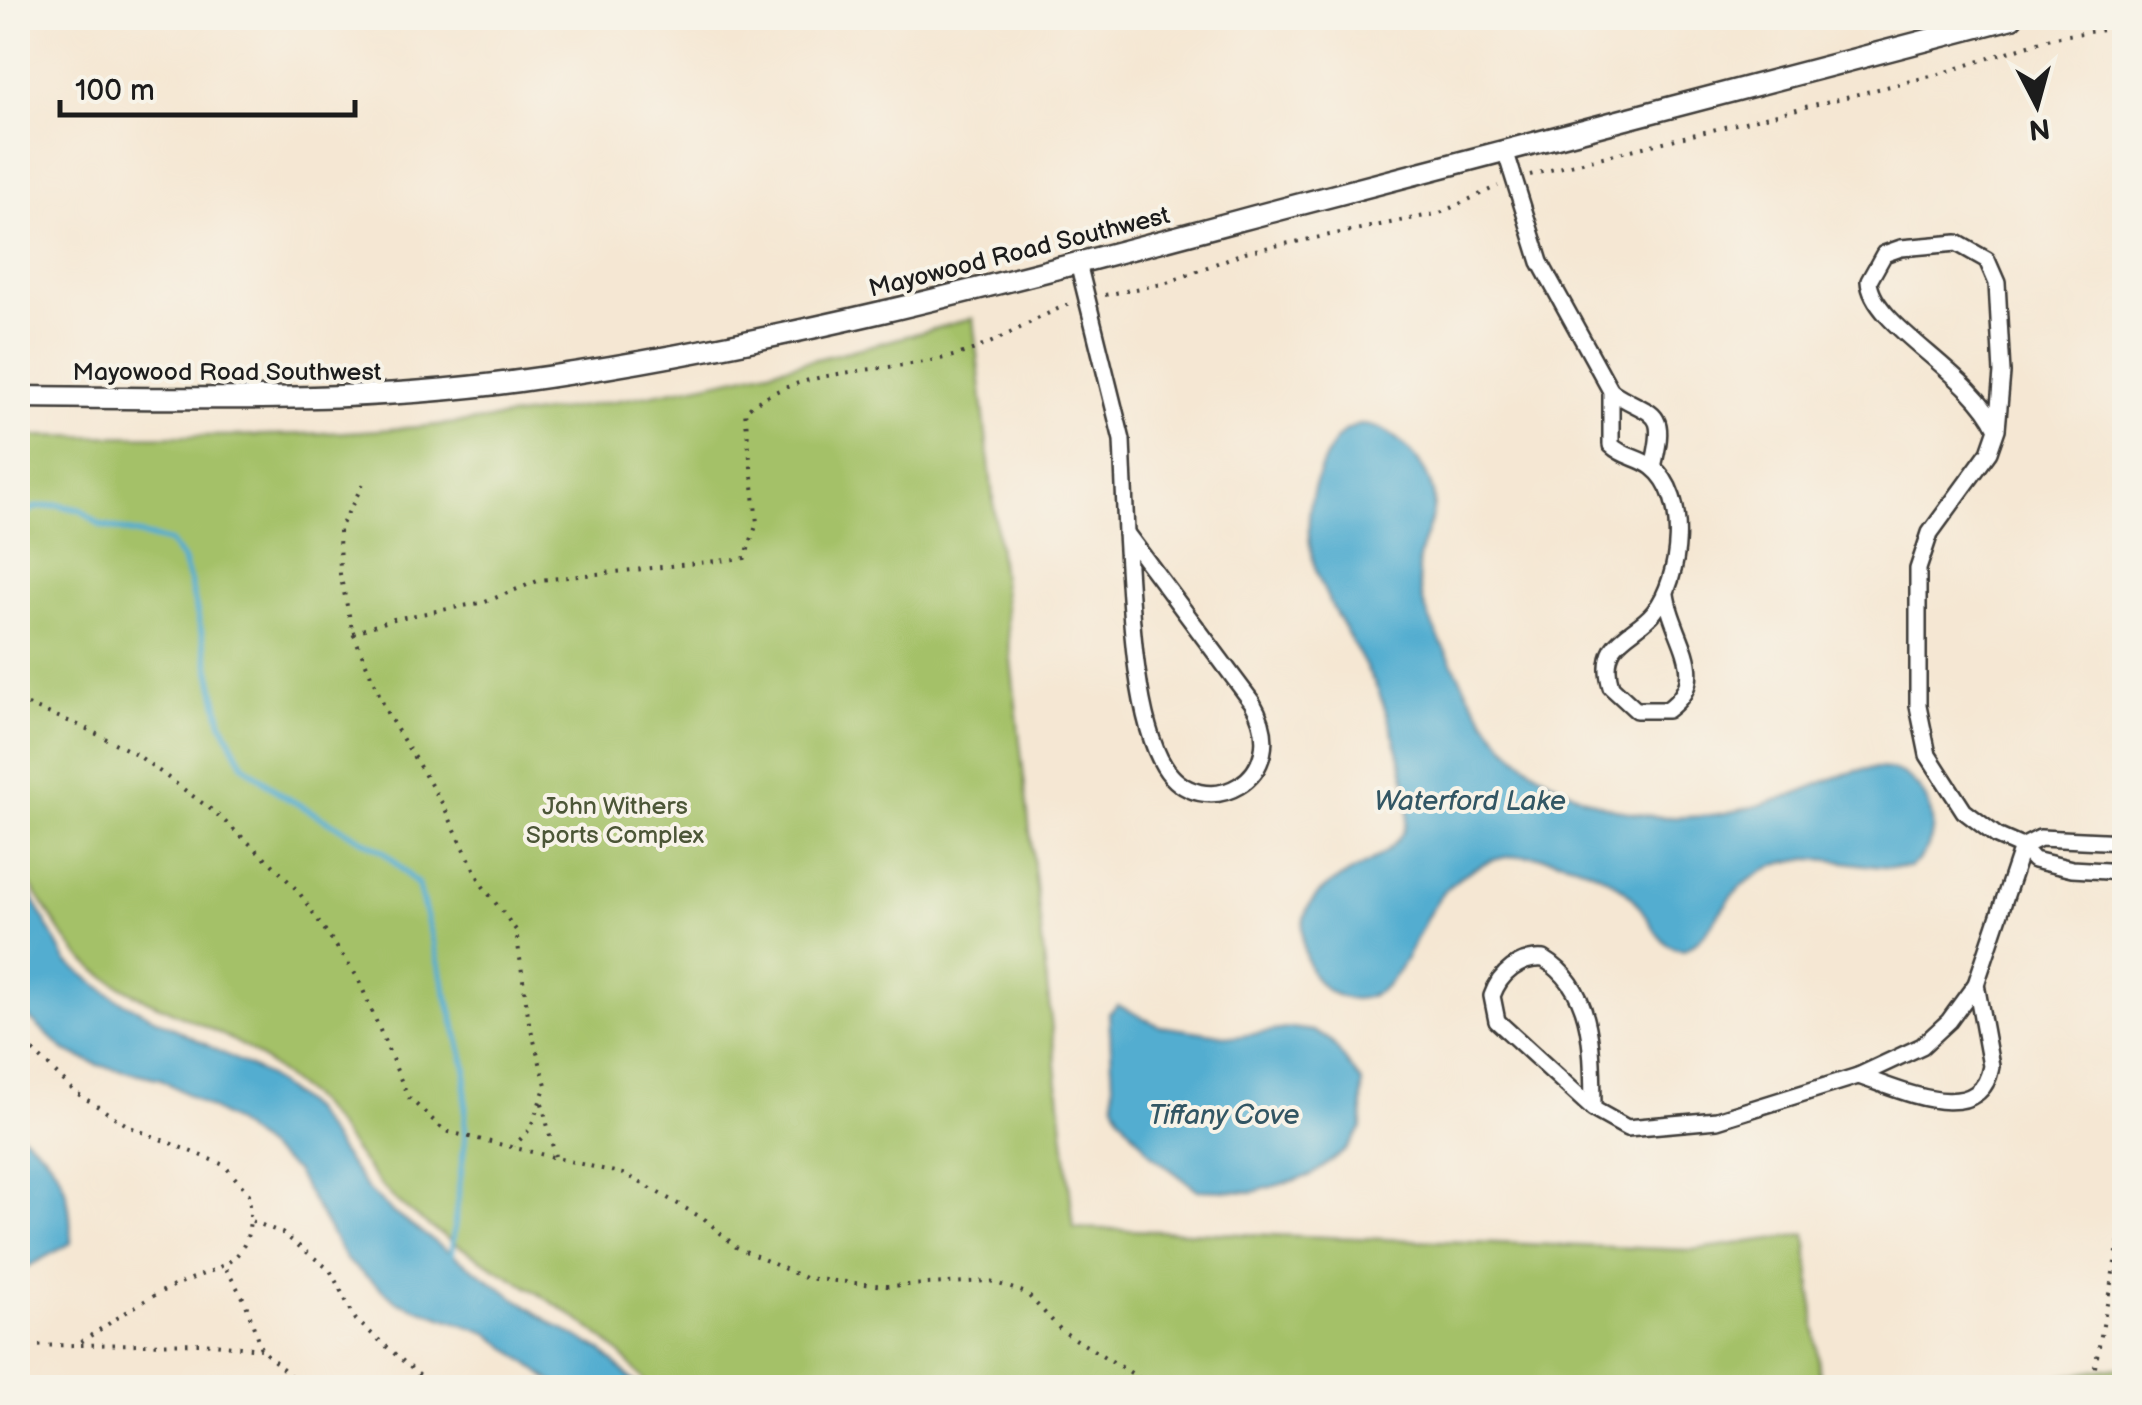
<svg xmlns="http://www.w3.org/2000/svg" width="2142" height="1405" font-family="'Balsamiq Sans',sans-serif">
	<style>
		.green { fill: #a4c168; stroke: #606e42; stroke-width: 2.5 }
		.water { fill: #52add0; stroke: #376476; stroke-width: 2.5 }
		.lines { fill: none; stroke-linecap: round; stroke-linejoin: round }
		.stream { stroke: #52add0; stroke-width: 6 }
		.minor-casing { stroke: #3d3a37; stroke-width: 20 }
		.tertiary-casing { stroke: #3d3a37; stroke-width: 25 }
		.path { stroke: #3d3a37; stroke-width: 4; stroke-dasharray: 2.5 8; stroke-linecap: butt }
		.minor { stroke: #fff; stroke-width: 15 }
		.tertiary { stroke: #fff; stroke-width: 20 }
		.labels { text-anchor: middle; stroke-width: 8; stroke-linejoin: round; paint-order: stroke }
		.street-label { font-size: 25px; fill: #1c1c1c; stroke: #f7f3e8 }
		.park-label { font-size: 25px; fill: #4c5637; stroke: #f7f3e8 }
		.water-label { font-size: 28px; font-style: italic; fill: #325664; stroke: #f7f3e8 }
	</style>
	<rect width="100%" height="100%" fill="#f7f3e8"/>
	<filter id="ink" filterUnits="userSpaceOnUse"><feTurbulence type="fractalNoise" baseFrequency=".01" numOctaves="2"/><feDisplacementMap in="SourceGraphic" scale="20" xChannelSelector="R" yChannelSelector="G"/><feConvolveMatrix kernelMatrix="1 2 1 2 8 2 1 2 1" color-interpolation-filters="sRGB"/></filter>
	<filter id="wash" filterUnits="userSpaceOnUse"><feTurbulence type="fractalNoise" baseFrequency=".0048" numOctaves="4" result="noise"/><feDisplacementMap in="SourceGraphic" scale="40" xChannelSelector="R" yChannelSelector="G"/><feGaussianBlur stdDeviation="2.25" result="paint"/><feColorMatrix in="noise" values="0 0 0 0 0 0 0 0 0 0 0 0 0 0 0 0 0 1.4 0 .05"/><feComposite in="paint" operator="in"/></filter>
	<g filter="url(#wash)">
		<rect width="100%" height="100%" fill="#f5e7d3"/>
		<!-- green -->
		<g class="green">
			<path d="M973,318L1074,1228L1692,1250L1806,1234L1820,1376L1845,1387H649C588,1305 483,1271 405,1208C366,1177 350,1138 317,1104C303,1090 285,1078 270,1065C215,1020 138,1008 85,961C62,942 41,895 18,869V436C155,436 292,439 428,426C613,409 795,368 973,318Z"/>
			<path d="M2124,1366V1387H1995Z"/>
		</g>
		<!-- water -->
		<g class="water">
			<path d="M1360,425C1393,425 1425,461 1433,492C1439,518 1416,546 1418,573C1420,607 1437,635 1453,664C1489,733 1513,767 1587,799C1654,828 1727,819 1794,794C1821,784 1851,768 1880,768C1929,770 1953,839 1910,867C1845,872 1799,835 1740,888C1721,905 1707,941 1683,950C1657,948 1649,915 1633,898C1599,864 1530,845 1485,863C1468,870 1454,880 1442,894C1413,928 1396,1024 1332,993C1315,984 1308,968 1304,950C1289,876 1370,878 1399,838C1416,815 1406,783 1400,758C1394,736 1387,713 1379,693C1343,613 1279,559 1324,461C1332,444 1340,429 1360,425Z"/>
			<path d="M18,880L30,893L67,962L115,998L264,1074L310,1109L367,1189L393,1213L553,1324L601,1350L640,1387H559L488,1333L398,1302L347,1261L295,1171L232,1121L161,1079L98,1065L65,1051L18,1008Z"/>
			<path d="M1118,1005L1160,1026L1235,1037L1292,1028L1313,1031L1331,1041L1362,1083V1128L1346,1150L1312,1175L1254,1192L1198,1190L1153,1156L1119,1115L1114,1102L1109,1013Z"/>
			<path d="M18,1132C63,1164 71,1189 71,1243L18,1272Z"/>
		</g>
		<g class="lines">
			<!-- stream -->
			<path class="stream" d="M18,518L34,508L58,505L81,510L100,525L170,542L183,560L190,582L222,723L243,764L280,794L384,852L418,885L466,1068L465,1139L450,1262"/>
		</g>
	</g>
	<g filter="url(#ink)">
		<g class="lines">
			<defs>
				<g id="minor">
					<path d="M1505,150L1540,262L1611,391V445C1623,457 1639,457 1652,467C1690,496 1681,579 1654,612C1642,627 1623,634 1613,649C1606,661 1607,674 1611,687L1636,710H1667C1714,677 1671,636 1666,594"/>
					<path d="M1078,263L1122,440L1126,533"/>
					<path d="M1611,391C1653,419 1668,405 1653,467"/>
					<path d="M1997,429C1972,372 1871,325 1869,281L1884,254L1901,248L1957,243L1987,260L1997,283L2002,373L1997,429L1989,452L1930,533L1918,569V706L1928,755L1964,811L1997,836L2022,847L2034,860L2072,869L2124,872"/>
					<path d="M1126,533L1252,702C1297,779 1201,827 1164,766C1133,716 1130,594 1126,533Z"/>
					<path d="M2022,847L2040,838L2124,842"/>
					<path d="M1858,1076C1896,1087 1980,1131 1991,1066L1976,984"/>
					<path d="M1593,1109C1592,1057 1596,990 1544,959C1520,957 1500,973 1492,996L1497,1021L1593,1109L1627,1128L1717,1120L1858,1076L1922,1046L1949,1021L1976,984L2022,847"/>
				</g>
				<path id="tertiary" d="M18,397C185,398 353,404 519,381C776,346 1027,277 1278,210C1522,145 1767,82 2012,18"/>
			</defs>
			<!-- minor casing -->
			<use href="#minor" class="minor-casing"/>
			<!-- tertiary casing -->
			<use href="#tertiary" class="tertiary-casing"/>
			<!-- path -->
			<g class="path">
				<path d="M1530,175L1943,73L2054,37L2124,27"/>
				<path d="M1105,295L1167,283L1245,252L1440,213L1498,186"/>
				<path d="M363,484L339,530L340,574L353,633L388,715L442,803L482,885L516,930L529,1022L546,1085L530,1129L514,1146"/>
				<path d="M353,633L394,619L485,602L540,580L745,558L757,523L745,411C800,364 893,374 960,354C1001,342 1033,318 1072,303"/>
				<path d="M18,701L81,726L136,754L213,811L270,862L298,891L358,978L408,1097L445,1131L627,1175L706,1220L736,1247L805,1278L886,1286L990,1281L1026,1293L1062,1331L1156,1388"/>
				<path d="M18,1036L75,1092L130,1127L224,1165L249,1194C257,1269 220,1264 167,1289C137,1303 108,1325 79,1343"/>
				<path d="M542,1103L555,1156"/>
				<path d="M252,1221L282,1233L330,1270L356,1320L434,1388"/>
				<path d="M226,1269L245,1301L261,1349L304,1388"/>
				<path d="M18,1346L203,1343L261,1349"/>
				<path d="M2091,1388L2124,1215"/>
			</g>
			<!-- minor -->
			<use href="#minor" class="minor"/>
			<!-- tertiary -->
			<use href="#tertiary" class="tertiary"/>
		</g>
	</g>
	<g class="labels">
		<!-- street labels -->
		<g class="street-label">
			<text transform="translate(1019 251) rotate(-14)" y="9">Mayowood Road Southwest</text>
			<text x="227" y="380">Mayowood Road Southwest</text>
		</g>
		<!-- park labels -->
		<g class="park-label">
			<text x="615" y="814">John Withers<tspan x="615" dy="29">Sports Complex</tspan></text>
		</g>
		<!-- water labels -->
		<g class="water-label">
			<text x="1470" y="810">Waterford Lake</text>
			<text x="1224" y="1124">Tiffany Cove</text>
		</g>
	</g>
	<!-- margin -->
	<rect width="2142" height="1405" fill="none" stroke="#f7f3e8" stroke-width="60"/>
	<!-- north arrow -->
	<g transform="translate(2037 105) rotate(174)" stroke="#f7f3e8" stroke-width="8" paint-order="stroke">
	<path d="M0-8L18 38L0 25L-18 38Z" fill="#1c1c1c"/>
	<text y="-15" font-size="28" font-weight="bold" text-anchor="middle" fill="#1c1c1c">N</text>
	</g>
	<!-- scale -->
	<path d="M60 100v15h295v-15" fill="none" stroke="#1c1c1c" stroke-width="5"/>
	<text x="75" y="100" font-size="30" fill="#1c1c1c" stroke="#f7f3e8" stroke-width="8" paint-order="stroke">100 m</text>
</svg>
